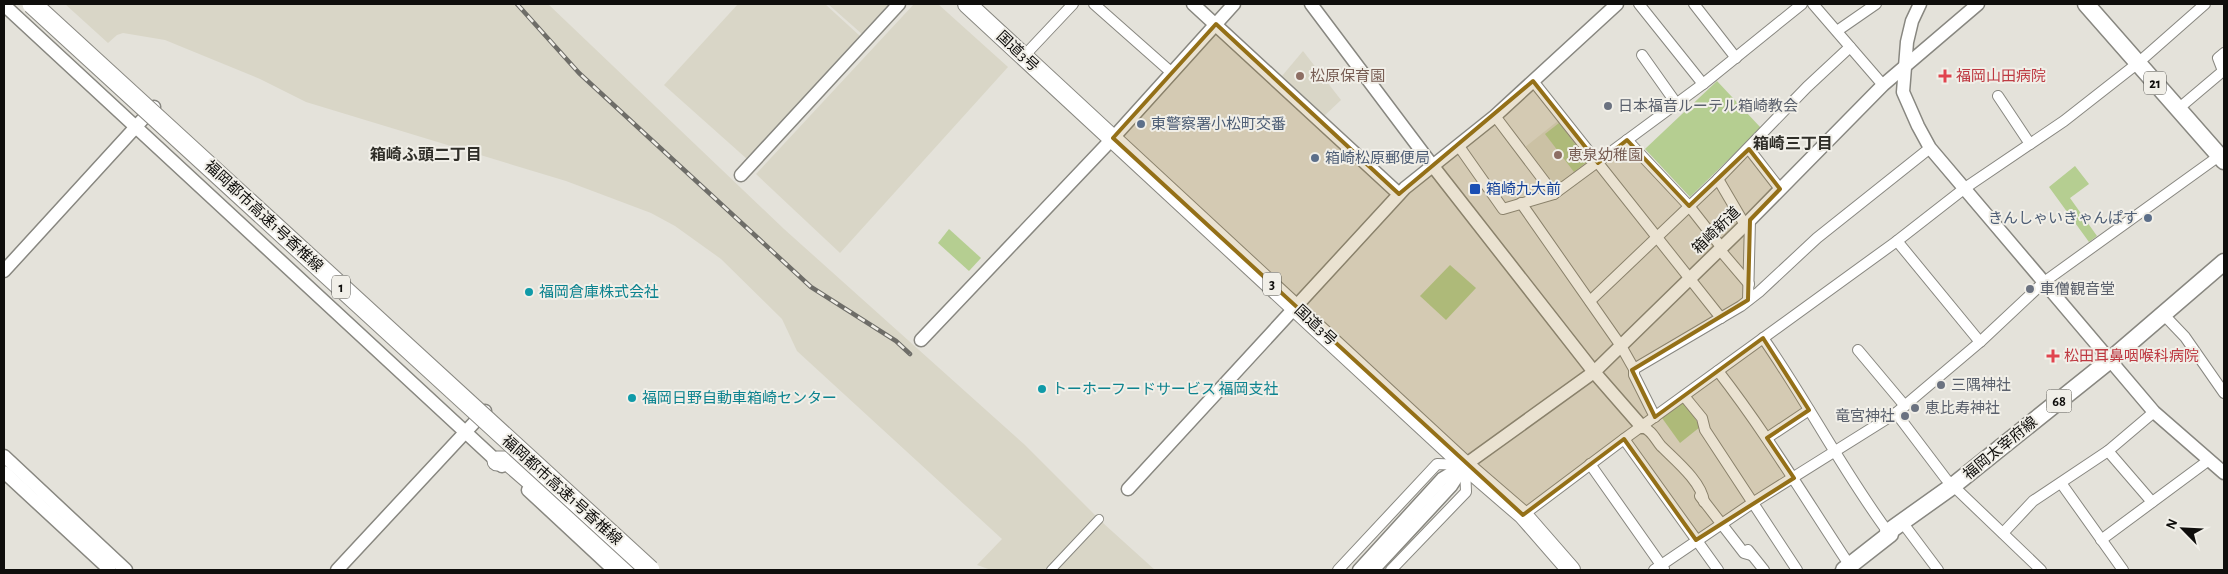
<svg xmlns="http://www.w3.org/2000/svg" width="2228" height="574" font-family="'Alegreya Sans','Noto Sans JP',sans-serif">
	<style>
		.built { fill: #d9d6c7 }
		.green { fill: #b5ce91 }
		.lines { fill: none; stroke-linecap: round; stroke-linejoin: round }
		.pedestrian-casing { stroke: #888780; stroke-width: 10 }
		.minor-casing { stroke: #888780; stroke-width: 12 }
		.tertiary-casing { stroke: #888780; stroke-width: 15 }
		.primary-casing { stroke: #888780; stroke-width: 19 }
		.trunk-casing { stroke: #888780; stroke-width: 20 }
		.motorway-casing { stroke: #888780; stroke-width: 21 }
		.pedestrian { stroke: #fff; stroke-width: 8 }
		.minor { stroke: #fff; stroke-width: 10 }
		.tertiary { stroke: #fff; stroke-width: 12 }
		.primary { stroke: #fff; stroke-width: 16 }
		.trunk { stroke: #fff; stroke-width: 18 }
		.motorway { stroke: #fff; stroke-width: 19 }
		.rail-casing { stroke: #6e6d68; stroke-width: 4.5 }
		.rail { stroke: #f1efe8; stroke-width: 2.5; stroke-dasharray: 8; stroke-linecap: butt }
		.motorway-bridge-casing { stroke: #888780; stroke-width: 21; stroke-linecap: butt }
		.motorway-bridge { stroke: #fff; stroke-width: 19 }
		.marked { fill: #947018; fill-opacity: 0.2; stroke: #947018; stroke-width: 4; stroke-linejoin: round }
		.education-dot { fill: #8d6e63; stroke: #f1efe8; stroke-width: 2 }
		.health-dot { fill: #e0444e; stroke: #f1efe8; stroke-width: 2 }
		.worship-dot { fill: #6b7280; stroke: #f1efe8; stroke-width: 2 }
		.service-dot { fill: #5c6f8a; stroke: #f1efe8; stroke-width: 2 }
		.transit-dot { fill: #1a4fb4; stroke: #f1efe8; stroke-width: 2 }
		.culture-dot { fill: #0f9aa8; stroke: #f1efe8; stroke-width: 2 }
		.labels { text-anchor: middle; stroke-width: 4; stroke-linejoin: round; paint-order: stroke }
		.shield { fill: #f1efe8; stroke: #53524e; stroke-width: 1 }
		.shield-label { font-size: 14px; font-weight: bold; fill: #0f0e0c }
		.street-label { font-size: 15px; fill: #0f0e0c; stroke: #f1efe8 }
		.education-label { font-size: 15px; fill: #785e54; stroke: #f1efe8; text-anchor: start }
		.health-label { font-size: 15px; fill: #be3a42; stroke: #f1efe8; text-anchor: start }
		.worship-label { font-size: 15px; fill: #5b616d; stroke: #f1efe8; text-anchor: start }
		.service-label { font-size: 15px; fill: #4e5e75; stroke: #f1efe8; text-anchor: start }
		.transit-label { font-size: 15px; fill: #164399; stroke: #f1efe8; text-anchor: start }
		.culture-label { font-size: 15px; fill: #0d838f; stroke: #f1efe8; text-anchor: start }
		.neighbourhood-label { font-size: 16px; font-weight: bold; fill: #2f2e28; stroke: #f1efe8 }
	</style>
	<rect width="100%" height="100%" fill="#e4e2da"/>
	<!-- built -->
	<g class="built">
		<path d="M65,4H548L784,229L1025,445L1103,523L1155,570H991L977,565L1002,539L797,351L782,319L721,259L675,226L651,213L566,181L306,102L260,79L165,40L123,33L117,35L108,43Z"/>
		<path d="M738,4H825L860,36L747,159L664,85Z"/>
		<path d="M828,4H889L862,34Z"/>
		<path d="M914,4H938L1008,67L840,253L756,174Z"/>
		<path d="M1303,51L1341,100L1323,117L1282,76Z"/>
		<path d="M1559,120L1592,163L1557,188L1524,148Z"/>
	</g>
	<!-- green -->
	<g class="green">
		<path d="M1717,81L1761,128L1690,197L1645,149Z"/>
		<path d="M1559,123L1588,161L1574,172L1545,134Z"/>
		<path d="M2075,166L2089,184L2070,198L2097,236L2089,242L2049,187Z"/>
		<path d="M949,229L981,258L969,271L938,243Z"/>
		<path d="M1450,265L1476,288L1446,320L1420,296Z"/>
		<path d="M1685,401L1700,427L1680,443L1662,418Z"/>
	</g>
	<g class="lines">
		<defs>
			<path id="pedestrian" d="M1051,570L1099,519"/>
			<g id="minor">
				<path d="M1094,4L1172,73"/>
				<path d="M1639,4L1703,84"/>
				<path d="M1694,4L1736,58"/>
				<path d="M1813,4L1883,85"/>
				<path d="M1837,31L1876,4"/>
				<path d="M1642,55L1676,103"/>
				<path d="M1024,56L1073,4"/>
				<path d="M1533,81L1721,318"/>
				<path d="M1998,96L2030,144"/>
				<path d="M2178,109L2223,71L2218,58L2224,53"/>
				<path d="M1495,116L1554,194"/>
				<path d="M1627,140L1689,206L1722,248"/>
				<path d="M1458,145L1503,209L1554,194L1703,84L1802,4"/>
				<path d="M1749,149L1780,189"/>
				<path d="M1718,179L1745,225"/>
				<path d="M1521,203L1621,346L1634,369V375L1655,417"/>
				<path d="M1897,241L1980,342"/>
				<path d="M1720,250L1749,284"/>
				<path d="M1748,300L1750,220"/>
				<path d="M1590,301L1718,179L1807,87L1850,47"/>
				<path d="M2164,315L2185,337L2224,393"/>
				<path d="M1763,338C1807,401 1842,470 1888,532"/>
				<path d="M1858,350L1905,406"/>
				<path d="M1634,369L1741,306L1759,292L1817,238L1930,148"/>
				<path d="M1718,371C1767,434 1808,503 1852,569"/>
				<path d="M1684,396L1702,418L1705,430L1797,570"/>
				<path d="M1896,413L1946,479L2041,570"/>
				<path d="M1642,427C1652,430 1655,439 1661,446C1675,460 1702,482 1704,502"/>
				<path d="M1767,438L1809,410"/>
				<path d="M1624,439L1718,570"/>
				<path d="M2108,451L2152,502"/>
				<path d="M1590,464L1664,569"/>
				<path d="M2061,483L2123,570"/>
				<path d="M1700,496L1744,553L1751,555"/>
				<path d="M1523,515L1624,439L1897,241L1965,188L2064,121L2138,63L2205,4"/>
				<path d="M1902,522L1938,570"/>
				<path d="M2003,533L2033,501L2108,451L2154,412"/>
				<path d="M2101,540L2209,460"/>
				<path d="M1748,550L1764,570"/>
				<path d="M1338,570L1437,464L1465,465L1466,492L1391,570"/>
				<path d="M1654,570L1754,502L1896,413L1980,342L2044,282L2219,156"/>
			</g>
			<g id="tertiary">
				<path d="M1193,4L1399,194"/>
				<path d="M1311,4L1432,165L1594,372L1642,427"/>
				<path d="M1920,4L1912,21L1907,42L1903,92L1918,126L1930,148L2154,412L2224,473"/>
				<path d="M4,5L502,466"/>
				<path d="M741,175L899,4"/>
				<path d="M4,271L154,107"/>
				<path d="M921,340L1113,138L1234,4"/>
				<path d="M4,456L126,570"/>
				<path d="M4,472L110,570"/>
				<path d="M1128,489L1405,188L1495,116L1617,4"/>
				<path d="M528,490L614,570"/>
				<path d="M337,570L485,411"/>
				<path d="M1359,570L1442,479L1465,465L1594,372L1750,220L1883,85L1978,4"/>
				<path d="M1373,570L1451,486L1462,469"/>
			</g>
			<g id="primary">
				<path d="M2086,4L2224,161"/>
				<path d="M1844,570L1890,534L1888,532L1954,485L2110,360L2224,262"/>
			</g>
			<path id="trunk" d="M967,4L1465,465L1523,515L1571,570"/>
			<path id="motorway" d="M497,461H508L634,570"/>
		</defs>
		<!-- pedestrian casing -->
		<use href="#pedestrian" class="pedestrian-casing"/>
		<!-- minor casing -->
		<use href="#minor" class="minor-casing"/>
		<!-- tertiary casing -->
		<use href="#tertiary" class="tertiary-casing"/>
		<!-- primary casing -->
		<use href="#primary" class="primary-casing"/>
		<!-- trunk casing -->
		<use href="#trunk" class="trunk-casing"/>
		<!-- motorway casing -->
		<use href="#motorway" class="motorway-casing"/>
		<!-- pedestrian -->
		<use href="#pedestrian" class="pedestrian"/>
		<!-- minor -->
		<use href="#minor" class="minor"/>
		<!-- tertiary -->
		<use href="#tertiary" class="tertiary"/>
		<!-- primary -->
		<use href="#primary" class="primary"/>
		<!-- trunk -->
		<use href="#trunk" class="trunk"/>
		<!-- motorway -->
		<use href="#motorway" class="motorway"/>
		<defs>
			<path id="rail" d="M517,4L579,73L811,287L896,341L910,354"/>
		</defs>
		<!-- rail casing -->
		<use href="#rail" class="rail-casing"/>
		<!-- rail -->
		<use href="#rail" class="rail"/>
		<defs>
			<path id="motorway-bridge" d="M32,4L650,570"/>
		</defs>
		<!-- motorway-bridge casing -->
		<use href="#motorway-bridge" class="motorway-bridge-casing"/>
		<!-- motorway-bridge -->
		<use href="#motorway-bridge" class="motorway-bridge"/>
	</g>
	<!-- marked area -->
	<path class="marked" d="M1216,24L1399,194L1533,81L1598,163L1627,140L1689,206L1749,149L1780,189L1750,220L1748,300L1632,370L1655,417L1763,338L1809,410L1767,438L1794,478L1696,540L1624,439L1523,515L1113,138Z"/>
	<!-- markers -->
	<g class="education-dot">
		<circle cx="1300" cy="76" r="5"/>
		<circle cx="1558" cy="155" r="5"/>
	</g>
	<g class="health-dot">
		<path d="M1942.5 68.5h5v5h5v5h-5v5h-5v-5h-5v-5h5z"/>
		<path d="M2050.5 348.5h5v5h5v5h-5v5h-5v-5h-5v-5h5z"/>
	</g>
	<g class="worship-dot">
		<circle cx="1608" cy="106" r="5"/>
		<circle cx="2030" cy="289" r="5"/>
		<circle cx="1941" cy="385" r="5"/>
		<circle cx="1915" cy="408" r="5"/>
		<circle cx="1905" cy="416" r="5"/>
	</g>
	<g class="service-dot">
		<circle cx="1141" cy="124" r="5"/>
		<circle cx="1315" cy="158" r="5"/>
		<circle cx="2148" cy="218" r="5"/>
	</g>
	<rect class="transit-dot" x="1469" y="183" width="12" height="12" rx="2.5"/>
	<g class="culture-dot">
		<circle cx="529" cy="292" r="5"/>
		<circle cx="1042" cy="389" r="5"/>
		<circle cx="632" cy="398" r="5"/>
	</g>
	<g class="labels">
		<!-- shield labels -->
		<g class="shield">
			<rect x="2144" y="71.5" width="22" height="23" rx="4"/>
			<rect x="1263" y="272.5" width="18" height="23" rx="4"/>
			<rect x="332" y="275.5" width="18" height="23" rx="4"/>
			<rect x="2046.5" y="389.5" width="25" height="23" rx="4"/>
		</g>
		<g class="shield-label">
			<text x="2155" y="88">21</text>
			<text x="1272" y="289">3</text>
			<text x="341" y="292">1</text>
			<text x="2059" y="406">68</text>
		</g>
		<!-- street labels -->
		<g class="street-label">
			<text transform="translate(1018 51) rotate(43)" y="5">国道3号</text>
			<text transform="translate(264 216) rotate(43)" y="5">福岡都市高速1号香椎線</text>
			<text transform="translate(1716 230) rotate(-44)" y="5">箱崎新道</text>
			<text transform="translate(1316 325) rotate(43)" y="5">国道3号</text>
			<text transform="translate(2000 448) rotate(-39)" y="5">福岡太宰府線</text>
			<text transform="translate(562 490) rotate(42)" y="5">福岡都市高速1号香椎線</text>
		</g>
		<!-- education labels -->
		<g class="education-label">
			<text x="1310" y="81">松原保育園</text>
			<text x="1568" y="160">恵泉幼稚園</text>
		</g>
		<!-- health labels -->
		<g class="health-label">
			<text x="1956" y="81">福岡山田病院</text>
			<text x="2064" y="361">松田耳鼻咽喉科病院</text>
		</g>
		<!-- worship labels -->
		<g class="worship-label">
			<text x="1618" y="111">日本福音ルーテル箱崎教会</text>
			<text x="2040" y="294">車僧観音堂</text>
			<text x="1951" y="390">三隅神社</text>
			<text x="1925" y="413">恵比寿神社</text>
			<text x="1895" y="421" text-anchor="end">竜宮神社</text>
		</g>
		<!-- service labels -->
		<g class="service-label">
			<text x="1151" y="129">東警察署小松町交番</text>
			<text x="1325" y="163">箱崎松原郵便局</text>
			<text x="2138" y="223" text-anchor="end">きんしゃいきゃんぱす</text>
		</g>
		<!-- transit labels -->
		<g class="transit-label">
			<text x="1486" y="194">箱崎九大前</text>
		</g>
		<!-- culture labels -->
		<g class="culture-label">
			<text x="539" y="297">福岡倉庫株式会社</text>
			<text x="1052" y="394">トーホーフードサービス 福岡支社</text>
			<text x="642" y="403">福岡日野自動車箱崎センター</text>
		</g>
		<!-- neighbourhood labels -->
		<g class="neighbourhood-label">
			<text x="1793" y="149">箱崎三丁目</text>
			<text x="426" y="160">箱崎ふ頭二丁目</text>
		</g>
	</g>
	<!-- border -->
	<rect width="2228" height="574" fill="none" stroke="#0f0e0c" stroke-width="10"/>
	<!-- north arrow -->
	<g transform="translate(2183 529) rotate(294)" stroke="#f1efe8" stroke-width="4" paint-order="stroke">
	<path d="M0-4L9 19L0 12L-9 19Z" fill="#0f0e0c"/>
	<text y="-8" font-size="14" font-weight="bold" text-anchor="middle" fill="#0f0e0c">N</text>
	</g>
</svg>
